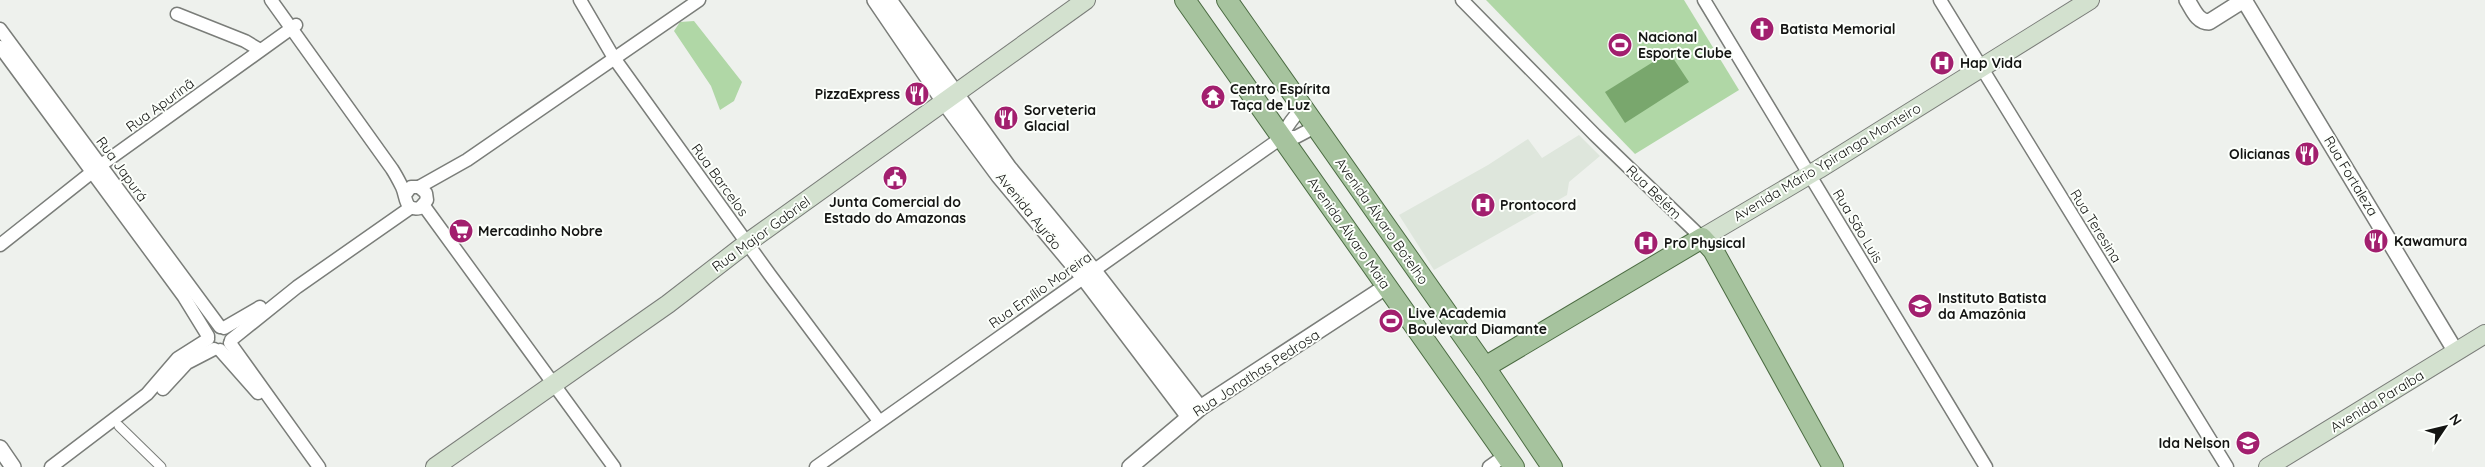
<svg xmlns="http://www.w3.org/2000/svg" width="2485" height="467" font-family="Quicksand,sans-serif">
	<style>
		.built { fill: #dee6dc }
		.green { fill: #b0d7a6 }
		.water { fill: #79a76d }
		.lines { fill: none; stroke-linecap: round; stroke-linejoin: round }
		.pedestrian-casing { stroke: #7a7d79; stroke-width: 11 }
		.minor-casing { stroke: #7a7d79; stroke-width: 15 }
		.tertiary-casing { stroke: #7a7d79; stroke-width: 18 }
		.secondary-casing { stroke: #7a7d79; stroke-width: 20 }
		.primary-casing { stroke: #4c6c43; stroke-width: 22 }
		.pedestrian { stroke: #fff; stroke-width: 9 }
		.minor { stroke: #fff; stroke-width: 12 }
		.tertiary { stroke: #fff; stroke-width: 15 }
		.secondary { stroke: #d3e1cf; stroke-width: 18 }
		.primary { stroke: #a6c39e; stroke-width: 20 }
		.labels { text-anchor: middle; stroke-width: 4; stroke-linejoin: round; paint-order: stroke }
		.poi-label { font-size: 14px; font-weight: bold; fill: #131412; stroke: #fcfffb; text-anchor: start }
		.street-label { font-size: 14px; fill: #131412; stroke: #fcfffb }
	</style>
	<rect width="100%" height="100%" fill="#eef1ed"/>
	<!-- built -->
	<path class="built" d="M1579,135L1600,156L1569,182L1567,195L1434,270L1399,215L1488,165L1528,139L1542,158Z"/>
	<!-- green -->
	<g class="green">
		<path d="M1486,0H1684L1739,90L1635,154Z"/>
		<path d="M694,21L742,82L734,101L720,110L711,86L674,31L680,22Z"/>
	</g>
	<!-- water -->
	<path class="water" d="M1669,52L1689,82L1625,123L1605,92Z"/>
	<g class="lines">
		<defs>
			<path id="pedestrian" d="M119,426L161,467"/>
			<g id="minor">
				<path d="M271,0L392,169C396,175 399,181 402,187C407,198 404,211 420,208L427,200L426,193L419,187H411L405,195"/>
				<path d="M580,0L614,58L770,275L879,421"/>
				<path d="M1462,0L1595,135L1702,238"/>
				<path d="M1704,0L1986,467"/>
				<path d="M1940,0L2227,467"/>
				<path d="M177,14L245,41L260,50"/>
				<path d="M0,29L220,327"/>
				<path d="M0,47L184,297L208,336"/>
				<path d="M1281,137H1296L1315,127"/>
				<path d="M419,187L467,160L699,0"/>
				<path d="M424,206L614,467"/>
				<path d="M0,245L101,165L296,25"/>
				<path d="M224,328L260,307"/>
				<path d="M231,340L297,287L410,208"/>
				<path d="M230,343L319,467"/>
				<path d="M220,350L258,393"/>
				<path d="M163,389L187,363L214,349"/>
				<path d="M51,467L147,394L178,358L208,339"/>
				<path d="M816,467L1274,143C1286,134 1288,120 1303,108"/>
				<path d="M1489,467L1506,455"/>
			</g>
			<g id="tertiary">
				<path d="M875,0L945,103L999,176L1084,278L1189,417"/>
				<path d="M889,0L1009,168L1094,271L1200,408"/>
				<path d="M2187,0C2193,9 2197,22 2209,22L2244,0L2456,352"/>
				<path d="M0,448L13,467"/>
				<path d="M1130,467L1200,408L1387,286"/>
			</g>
			<g id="secondary">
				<path d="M1702,238L1819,169L2090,0"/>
				<path d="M435,467L668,304L747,243L1086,0"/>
				<path d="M2268,467L2485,334"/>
			</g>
			<g id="primary">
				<path d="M1185,0L1514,467"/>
				<path d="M1227,0L1485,367L1552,467"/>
				<path d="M1485,367L1702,238L1713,250L1833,467"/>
			</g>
		</defs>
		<!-- pedestrian casing -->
		<use href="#pedestrian" class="pedestrian-casing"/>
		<!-- minor casing -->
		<use href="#minor" class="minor-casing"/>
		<!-- tertiary casing -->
		<use href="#tertiary" class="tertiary-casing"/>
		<!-- secondary casing -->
		<use href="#secondary" class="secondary-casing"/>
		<!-- primary casing -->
		<use href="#primary" class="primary-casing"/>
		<!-- pedestrian -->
		<use href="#pedestrian" class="pedestrian"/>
		<!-- minor -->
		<use href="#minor" class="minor"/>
		<!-- tertiary -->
		<use href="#tertiary" class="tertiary"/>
		<!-- secondary -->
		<use href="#secondary" class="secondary"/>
		<!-- primary -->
		<use href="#primary" class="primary"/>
	</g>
	<!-- icons -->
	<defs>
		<symbol id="church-disc" viewBox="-11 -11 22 22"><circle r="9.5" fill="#a21f6e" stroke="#fcfffb"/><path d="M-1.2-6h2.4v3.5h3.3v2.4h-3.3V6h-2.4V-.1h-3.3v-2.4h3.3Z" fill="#fff"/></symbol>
		<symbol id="stadium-disc" viewBox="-11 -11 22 22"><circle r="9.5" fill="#a21f6e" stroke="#fcfffb"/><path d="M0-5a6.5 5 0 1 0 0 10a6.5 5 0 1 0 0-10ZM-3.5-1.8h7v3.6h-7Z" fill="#fff"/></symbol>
		<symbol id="hospital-disc" viewBox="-11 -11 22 22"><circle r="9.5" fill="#a21f6e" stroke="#fcfffb"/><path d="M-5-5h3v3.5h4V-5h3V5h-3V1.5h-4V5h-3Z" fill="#fff"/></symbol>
		<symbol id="restaurant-disc" viewBox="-11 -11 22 22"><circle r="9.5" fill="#a21f6e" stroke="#fcfffb"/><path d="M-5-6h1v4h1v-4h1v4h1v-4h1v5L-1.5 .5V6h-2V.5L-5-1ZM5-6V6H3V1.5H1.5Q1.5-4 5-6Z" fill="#fff"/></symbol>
		<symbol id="temple-disc" viewBox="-11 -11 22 22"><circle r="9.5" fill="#a21f6e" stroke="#fcfffb"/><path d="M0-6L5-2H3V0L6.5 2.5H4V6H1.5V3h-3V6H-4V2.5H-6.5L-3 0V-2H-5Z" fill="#fff"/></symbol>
		<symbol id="civic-disc" viewBox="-11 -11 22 22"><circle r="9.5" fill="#a21f6e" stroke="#fcfffb"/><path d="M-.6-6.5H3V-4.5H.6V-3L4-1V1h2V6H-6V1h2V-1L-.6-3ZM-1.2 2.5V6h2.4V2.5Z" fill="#fff"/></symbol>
		<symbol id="supermarket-disc" viewBox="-11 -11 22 22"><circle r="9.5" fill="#a21f6e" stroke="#fcfffb"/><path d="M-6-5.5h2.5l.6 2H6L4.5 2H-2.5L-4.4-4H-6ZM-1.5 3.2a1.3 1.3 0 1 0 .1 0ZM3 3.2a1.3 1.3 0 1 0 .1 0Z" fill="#fff"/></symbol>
		<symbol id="school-disc" viewBox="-11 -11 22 22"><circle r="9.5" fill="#a21f6e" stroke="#fcfffb"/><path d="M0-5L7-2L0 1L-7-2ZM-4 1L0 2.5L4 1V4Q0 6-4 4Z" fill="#fff"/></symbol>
	</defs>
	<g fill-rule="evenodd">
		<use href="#church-disc" x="1748" y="15" width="28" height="28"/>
		<use href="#stadium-disc" x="1606" y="31" width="28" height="28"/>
		<use href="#hospital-disc" x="1928" y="49" width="28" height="28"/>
		<use href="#restaurant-disc" x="903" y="80" width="28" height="28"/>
		<use href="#temple-disc" x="1199" y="83" width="28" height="28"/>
		<use href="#restaurant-disc" x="992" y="104" width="28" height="28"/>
		<use href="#restaurant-disc" x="2293" y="140" width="28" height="28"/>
		<use href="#civic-disc" x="881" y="164" width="28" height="28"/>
		<use href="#hospital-disc" x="1469" y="191" width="28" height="28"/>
		<use href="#supermarket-disc" x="447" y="217" width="28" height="28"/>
		<use href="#restaurant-disc" x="2362" y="227" width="28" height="28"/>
		<use href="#hospital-disc" x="1632" y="229" width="28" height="28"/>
		<use href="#school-disc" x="1906" y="292" width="28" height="28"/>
		<use href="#stadium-disc" x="1377" y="307" width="28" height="28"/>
		<use href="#school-disc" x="2234" y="429" width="28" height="28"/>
	</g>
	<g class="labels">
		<!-- poi labels -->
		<g class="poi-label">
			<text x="1780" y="34">Batista Memorial</text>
			<text x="1638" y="42">Nacional<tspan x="1638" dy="16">Esporte Clube</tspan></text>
			<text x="1960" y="68">Hap Vida</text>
			<text x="1230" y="94">Centro Espírita<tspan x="1230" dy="16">Taça de Luz</tspan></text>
			<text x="900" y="99" text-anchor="end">PizzaExpress</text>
			<text x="1024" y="115">Sorveteria<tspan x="1024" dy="16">Glacial</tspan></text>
			<text x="2290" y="159" text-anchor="end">Olicianas</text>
			<text x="895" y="207" text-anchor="middle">Junta Comercial do<tspan x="895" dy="16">Estado do Amazonas</tspan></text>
			<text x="1500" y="210">Prontocord</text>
			<text x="478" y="236">Mercadinho Nobre</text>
			<text x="2394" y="246">Kawamura</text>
			<text x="1664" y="248">Pro Physical</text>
			<text x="1938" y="303">Instituto Batista<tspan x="1938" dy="16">da Amazônia</tspan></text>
			<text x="1408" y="318">Live Academia<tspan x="1408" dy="16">Boulevard Diamante</tspan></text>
			<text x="2230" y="448" text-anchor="end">Ida Nelson</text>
		</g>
		<!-- street labels -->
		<g class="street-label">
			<text transform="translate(160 105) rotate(-36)" y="5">Rua Apurinã</text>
			<text transform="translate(1827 162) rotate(-31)" y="5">Avenida Mário Ypiranga Monteiro</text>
			<text transform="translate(122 169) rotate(54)" y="5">Rua Japurá</text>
			<text transform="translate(2351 176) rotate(59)" y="5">Rua Fortaleza</text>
			<text transform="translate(720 180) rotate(54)" y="5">Rua Barcelos</text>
			<text transform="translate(1654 192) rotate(44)" y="5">Rua Belém</text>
			<text transform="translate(1029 211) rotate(51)" y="5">Avenida Ayrão</text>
			<text transform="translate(1382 221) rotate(55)" y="5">Avenida Álvaro Botelho</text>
			<text transform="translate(1858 226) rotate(59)" y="5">Rua São Luis</text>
			<text transform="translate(2096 226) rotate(58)" y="5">Rua Teresina</text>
			<text transform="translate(1349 233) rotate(55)" y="5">Avenida Álvaro Maia</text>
			<text transform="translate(761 234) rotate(-36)" y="5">Rua Major Gabriel</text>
			<text transform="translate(1040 290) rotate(-35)" y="5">Rua Emílio Moreira</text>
			<text transform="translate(1256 373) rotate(-33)" y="5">Rua Jonathas Pedrosa</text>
			<text transform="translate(2377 401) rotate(-31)" y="5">Avenida Paraíba</text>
		</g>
	</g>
	<!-- north arrow -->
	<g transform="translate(2445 427) rotate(55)" stroke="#fcfffb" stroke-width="4" paint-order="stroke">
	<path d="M0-4L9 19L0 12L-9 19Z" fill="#131412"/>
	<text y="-8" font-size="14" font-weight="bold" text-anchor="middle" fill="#131412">N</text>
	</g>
</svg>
